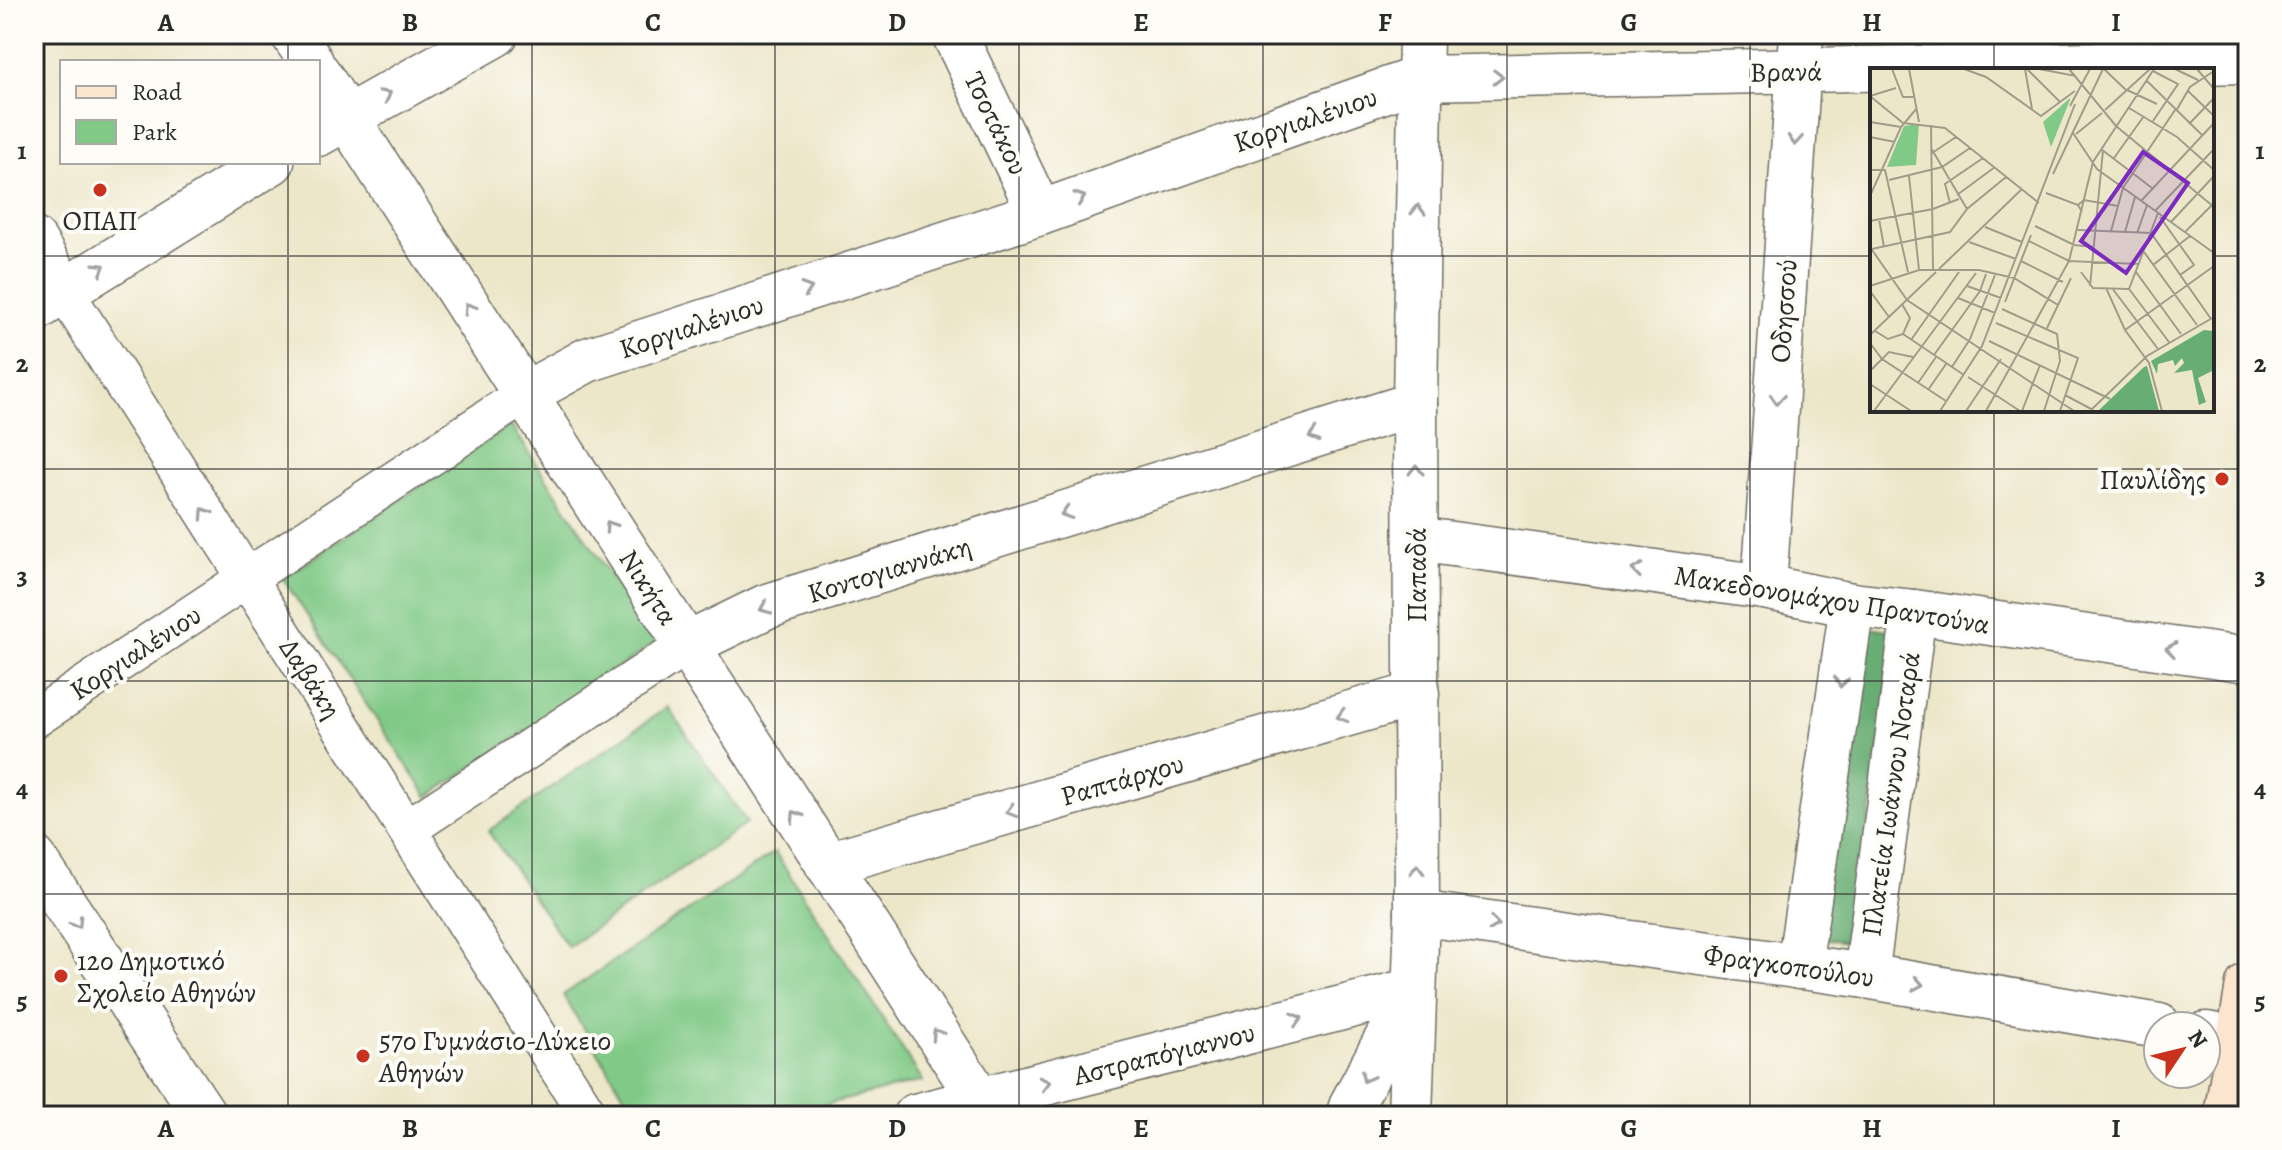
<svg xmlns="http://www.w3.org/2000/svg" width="2282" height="1150" font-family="Alegreya,serif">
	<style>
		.green { fill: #80c986; stroke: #567a58; stroke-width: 2 }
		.forest { fill: #68ad73; stroke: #4a6c4f; stroke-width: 2 }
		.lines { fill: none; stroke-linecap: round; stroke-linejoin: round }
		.pedestrian-casing { stroke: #6f6d63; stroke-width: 41 }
		.minor-casing { stroke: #6f6d63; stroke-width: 47 }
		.secondary-casing { stroke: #6f6d63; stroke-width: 47 }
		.pedestrian { stroke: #fff; stroke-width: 38 }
		.minor { stroke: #fff; stroke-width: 44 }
		.secondary { stroke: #fce5cf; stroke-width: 44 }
		.oneway { stroke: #a0a0a0 }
		.grid { fill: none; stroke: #2b2b2b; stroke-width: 2; stroke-opacity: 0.55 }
		.poi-dot { fill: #c8321e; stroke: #fdfcf7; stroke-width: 3 }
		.labels { text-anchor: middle; stroke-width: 8; stroke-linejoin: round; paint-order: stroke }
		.street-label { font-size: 28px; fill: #2b2b2b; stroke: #fdfcf7 }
		.poi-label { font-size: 28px; fill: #2b2b2b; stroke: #fdfcf7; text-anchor: start }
		.inset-road { fill: none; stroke: #9f9c8a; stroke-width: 2 }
		.view { fill: #7b2cbf; fill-opacity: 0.15; stroke: #7b2cbf; stroke-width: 4 }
		.inset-edge { fill: none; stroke: #2b2b2b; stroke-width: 4 }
		.neatline { fill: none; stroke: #2b2b2b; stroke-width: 3 }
		.grid-label { font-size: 26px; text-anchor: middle; font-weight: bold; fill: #2b2b2b }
	</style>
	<rect width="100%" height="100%" fill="#fdfcf7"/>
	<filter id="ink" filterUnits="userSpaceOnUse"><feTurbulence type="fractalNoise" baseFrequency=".0125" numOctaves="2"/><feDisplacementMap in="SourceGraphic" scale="16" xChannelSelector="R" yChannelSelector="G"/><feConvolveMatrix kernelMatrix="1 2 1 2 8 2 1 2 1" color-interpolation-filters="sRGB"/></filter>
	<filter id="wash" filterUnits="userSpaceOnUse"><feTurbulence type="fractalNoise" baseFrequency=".006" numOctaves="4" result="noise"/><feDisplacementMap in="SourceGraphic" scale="32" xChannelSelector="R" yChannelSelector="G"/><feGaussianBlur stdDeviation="1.8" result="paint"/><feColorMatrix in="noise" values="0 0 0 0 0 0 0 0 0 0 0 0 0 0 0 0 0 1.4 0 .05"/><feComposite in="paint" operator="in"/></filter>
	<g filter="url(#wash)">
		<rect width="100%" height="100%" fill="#ede7ca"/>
		<!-- green -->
		<g class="green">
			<path d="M511,425L655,643L428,797L283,579Z"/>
			<path d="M668,707L747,823L568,947L488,831Z"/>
			<path d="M775,852L923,1081L777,1116H637L563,995Z"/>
		</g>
		<!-- forest -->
		<path class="forest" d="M1863,626L1895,631L1853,943L1820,938Z"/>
	</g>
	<g filter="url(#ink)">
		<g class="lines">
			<defs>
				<g id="pedestrian">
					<path d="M64,291L589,1116"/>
					<path d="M34,719L525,394"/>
					<path d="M407,829L687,645"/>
				</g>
				<g id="minor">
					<path d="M293,34L311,62"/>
					<path d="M954,34L1040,213"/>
					<path d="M318,73L980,1100L974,1116"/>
					<path d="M318,134L496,34"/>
					<path d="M34,240L64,291"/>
					<path d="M34,310L272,162"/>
					<path d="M525,394L587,360L1040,213L1420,78L2248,61"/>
					<path d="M1416,539L1764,587L1852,605L1914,612L2248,660"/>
					<path d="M1764,587L1801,34"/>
					<path d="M687,645L765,607L1415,404"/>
					<path d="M34,858L205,1116"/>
					<path d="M827,864L1417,694"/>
					<path d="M1417,913L1866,976L2159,1026"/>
					<path d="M1799,967L1852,605"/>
					<path d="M1866,976L1914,612"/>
					<path d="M2206,1034L2248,1041"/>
					<path d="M915,1116L1413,990"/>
					<path d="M1348,1116L1352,1104L1408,999"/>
					<path d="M1410,1116L1417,913L1415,404L1421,34"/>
				</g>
				<path id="secondary" d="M2226,1116L2248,985"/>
			</defs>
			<!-- pedestrian casing -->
			<use href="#pedestrian" class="pedestrian-casing"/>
			<!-- minor casing -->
			<use href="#minor" class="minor-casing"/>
			<!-- secondary casing -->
			<use href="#secondary" class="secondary-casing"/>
			<!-- pedestrian -->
			<use href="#pedestrian" class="pedestrian"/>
			<!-- minor -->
			<use href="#minor" class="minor"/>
			<!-- secondary -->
			<use href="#secondary" class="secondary"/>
		</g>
		<!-- one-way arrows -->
		<defs><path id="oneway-chevron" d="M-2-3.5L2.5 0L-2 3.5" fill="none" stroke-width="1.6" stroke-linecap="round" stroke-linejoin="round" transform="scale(2)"/></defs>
		<g class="oneway">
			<use href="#oneway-chevron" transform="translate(1498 77) rotate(-1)"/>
			<use href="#oneway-chevron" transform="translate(386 95) rotate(-29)"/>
			<use href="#oneway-chevron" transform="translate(1795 140) rotate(94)"/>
			<use href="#oneway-chevron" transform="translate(1080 198) rotate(-19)"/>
			<use href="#oneway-chevron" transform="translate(1418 210) rotate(-89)"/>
			<use href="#oneway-chevron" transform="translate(100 268) rotate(-32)"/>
			<use href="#oneway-chevron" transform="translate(807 289) rotate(-18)"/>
			<use href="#oneway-chevron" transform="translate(469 308) rotate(-123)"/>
			<use href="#oneway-chevron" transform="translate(1777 399) rotate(94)"/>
			<use href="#oneway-chevron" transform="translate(1314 436) rotate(163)"/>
			<use href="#oneway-chevron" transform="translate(1416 470) rotate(-90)"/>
			<use href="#oneway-chevron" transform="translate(205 513) rotate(-123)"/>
			<use href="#oneway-chevron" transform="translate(1066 513) rotate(163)"/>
			<use href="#oneway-chevron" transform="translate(610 526) rotate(-123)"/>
			<use href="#oneway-chevron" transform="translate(1637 570) rotate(-172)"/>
			<use href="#oneway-chevron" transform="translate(765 608) rotate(158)"/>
			<use href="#oneway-chevron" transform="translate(2171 649) rotate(-172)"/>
			<use href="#oneway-chevron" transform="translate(1841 682) rotate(98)"/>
			<use href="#oneway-chevron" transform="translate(1342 716) rotate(164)"/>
			<use href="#oneway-chevron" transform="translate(1011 811) rotate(164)"/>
			<use href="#oneway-chevron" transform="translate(796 816) rotate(-123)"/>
			<use href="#oneway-chevron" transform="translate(1417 870) rotate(-90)"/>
			<use href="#oneway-chevron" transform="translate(77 923) rotate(57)"/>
			<use href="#oneway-chevron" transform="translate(1494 924) rotate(8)"/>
			<use href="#oneway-chevron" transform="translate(1918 984) rotate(10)"/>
			<use href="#oneway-chevron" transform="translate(1297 1019) rotate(-14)"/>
			<use href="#oneway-chevron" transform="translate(937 1034) rotate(-123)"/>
			<use href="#oneway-chevron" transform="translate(1366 1077) rotate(118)"/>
			<use href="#oneway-chevron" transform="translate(1045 1083) rotate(-14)"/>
		</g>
	</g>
	<!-- grid -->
	<path class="grid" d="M288,34V62M532,34V1116M775,34V1116M1019,34V1116M1263,34V1116M1507,34V1116M1750,34V1116M1994,34V70M288,162V1116M34,256H1872M2212,256H2248M1994,410V1116M34,469H2248M34,681H2248M34,894H2248"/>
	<!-- markers -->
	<g class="poi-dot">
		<circle cx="100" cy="190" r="8"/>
		<circle cx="2222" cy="479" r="8"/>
		<circle cx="61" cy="976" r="8"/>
		<circle cx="363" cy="1056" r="8"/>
	</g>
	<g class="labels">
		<!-- street labels -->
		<g class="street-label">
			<text transform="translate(1786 71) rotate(-1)" y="10">Βρανά</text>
			<text transform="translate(1305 119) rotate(-19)" y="10">Κοργιαλένιου</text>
			<text transform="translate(997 123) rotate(64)" y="10">Τσοτάκου</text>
			<text transform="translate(1783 311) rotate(-86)" y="10">Οδησσού</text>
			<text transform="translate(691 326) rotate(-18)" y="10">Κοργιαλένιου</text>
			<text transform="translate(889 569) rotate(-17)" y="10">Κοντογιαννάκη</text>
			<text transform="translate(1416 575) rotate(-90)" y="10">Παπαδά</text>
			<text transform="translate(649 587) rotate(57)" y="10">Νικήτα</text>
			<text transform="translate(1832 599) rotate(9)" y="10">Μακεδονομάχου Πραντούνα</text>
			<text transform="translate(135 652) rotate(-33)" y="10">Κοργιαλένιου</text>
			<text transform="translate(311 678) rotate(57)" y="10">Δαβάκη</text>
			<text transform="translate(1122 779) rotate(-16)" y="10">Ραπτάρχου</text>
			<text transform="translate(1890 794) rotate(-82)" y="10">Πλατεία Ιωάννου Νοταρά</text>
			<text transform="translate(1789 965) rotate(8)" y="10">Φραγκοπούλου</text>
			<text transform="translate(1164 1053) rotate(-14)" y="10">Αστραπόγιαννου</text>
		</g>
		<!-- poi labels -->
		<g class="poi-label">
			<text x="100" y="230" text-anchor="middle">ΟΠΑΠ</text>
			<text x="2206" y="489" text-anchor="end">Παυλίδης</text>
			<text x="77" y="970">12ο Δημοτικό<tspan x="77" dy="32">Σχολείο Αθηνών</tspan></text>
			<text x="379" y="1050">57ο Γυμνάσιο-Λύκειο<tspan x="379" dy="32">Αθηνών</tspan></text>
		</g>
	</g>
	<!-- overview -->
	<g transform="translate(1870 68)">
		<rect width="344" height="344" fill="#ede7ca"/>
		<path d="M200,30V32L181,79L173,54ZM49,56L46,97L17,99L34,58Z" fill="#80c986"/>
		<path d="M334,262L344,263V302L328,310L336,334L329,337L322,302L304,305L314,295L312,290L305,298L303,292L288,296L287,306L281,293ZM277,298L289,343H228L274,299Z" fill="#68ad73"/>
		<path class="inset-road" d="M22,1L33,29H45M39,1L49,54M94,1L116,9L171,48L190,34M155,1L162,41M157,1L190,34L205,23M169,1L206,8M199,1L246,58L344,139M234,1L256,22M305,1L328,12M327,1L344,21M283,3L308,16L283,53M277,13L332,67M257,22L287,36M318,23L344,48M0,28L33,55M0,28L26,20M200,38L220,1M259,40L307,69L344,102M235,42L280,1M306,43L320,19L344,3M0,54L31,59M33,55L75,60L169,135M319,56L344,30M61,57L63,202M203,65L227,101L344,185M206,66L232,45M0,69L25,74M61,80L97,141M231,81L282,120M62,85L86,69M244,90L274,48M0,102H15L38,204M183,106L233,1M39,108L49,202M19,112L72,99L100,80M176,125L208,137L212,144M87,127L125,99M0,128L31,59L47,40M271,133L344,55M80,135L75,116L113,90M208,137L214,132L248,138M285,143L344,81M290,149L324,197L310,207M9,151L14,179M0,153L63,141L89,131M301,154L344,108M165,158L204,177L224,179M115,159L152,174M208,162L281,165L341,251M241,163L253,120L305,42M255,164L265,129M315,164L343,136M267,165L277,137M159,173L199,193L269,196M99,174L146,191M0,179L37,232L204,343M2,181L80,164L97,141L136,109M274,184L327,257M151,193L193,214M283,197L320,168M69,201L152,121M211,204L223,220L259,221M266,204L311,266M0,218L49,202H109L144,210L188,237M97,218L131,230M220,218L233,82M236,220L255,262L279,295L292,343M242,220L288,281M259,221L288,145M259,221L299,274M0,223L19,249M88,230L125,245M135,234L161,167M132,241L187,266L190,293L174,343M126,255L208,290L190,343M177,260L201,210M255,262L344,198M5,263L18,271L33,266L40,250L32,236M33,266L94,307M0,267L66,204M41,272L89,204M119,273L240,331M0,275L12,291L76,333M64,287L110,223L116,206M82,299L100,271L125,207M0,303L19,284L43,289M98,309L150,343M48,315L66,289M0,316L41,343M58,322L76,296M195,327L223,342M4,343L106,205M70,343L112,278L205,36M96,343L131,291M116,343L199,193L223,94L284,1M152,343L170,297M220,343L277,288L344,249"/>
		<path class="view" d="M273,84L318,115L256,205L211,173Z"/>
		<rect width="344" height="344" class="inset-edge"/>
	</g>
	<!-- margin -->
	<rect width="2282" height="1150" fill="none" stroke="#fdfcf7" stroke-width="88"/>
	<!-- legend -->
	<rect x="60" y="60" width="260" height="104" fill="#fdfcf7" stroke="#a9a8a5" stroke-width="2"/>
	<rect x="76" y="86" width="40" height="12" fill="#fce5cf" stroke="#a9a8a5" stroke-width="2"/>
	<text x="132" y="100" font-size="24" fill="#2b2b2b">Road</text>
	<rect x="76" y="120" width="40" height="24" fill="#80c986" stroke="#a9a8a5" stroke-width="2"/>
	<text x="132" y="140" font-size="24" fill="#2b2b2b">Park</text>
	<!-- north arrow -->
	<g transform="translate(2182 1050) rotate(55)"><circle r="38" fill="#fdfcf7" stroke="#a9a8a5" stroke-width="2"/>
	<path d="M0-6L14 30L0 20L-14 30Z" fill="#c8321e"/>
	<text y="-12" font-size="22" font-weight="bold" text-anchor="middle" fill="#2b2b2b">N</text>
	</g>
	<rect x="44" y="44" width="2194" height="1062" class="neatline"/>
	<g class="grid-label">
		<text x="166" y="31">A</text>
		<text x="410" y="31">B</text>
		<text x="653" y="31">C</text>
		<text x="897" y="31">D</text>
		<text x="1141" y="31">E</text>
		<text x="1385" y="31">F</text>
		<text x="1629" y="31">G</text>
		<text x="1872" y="31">H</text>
		<text x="2116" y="31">I</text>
		<text x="22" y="159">1</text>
		<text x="2260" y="159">1</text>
		<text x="22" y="372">2</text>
		<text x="2260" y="372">2</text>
		<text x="22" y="584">3</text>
		<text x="2260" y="584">3</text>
		<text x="22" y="797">4</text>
		<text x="2260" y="797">4</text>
		<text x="22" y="1009">5</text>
		<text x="2260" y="1009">5</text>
		<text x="166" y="1137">A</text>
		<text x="410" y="1137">B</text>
		<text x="653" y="1137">C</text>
		<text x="897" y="1137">D</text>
		<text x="1141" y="1137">E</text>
		<text x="1385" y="1137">F</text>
		<text x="1629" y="1137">G</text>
		<text x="1872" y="1137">H</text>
		<text x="2116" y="1137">I</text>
	</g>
</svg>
